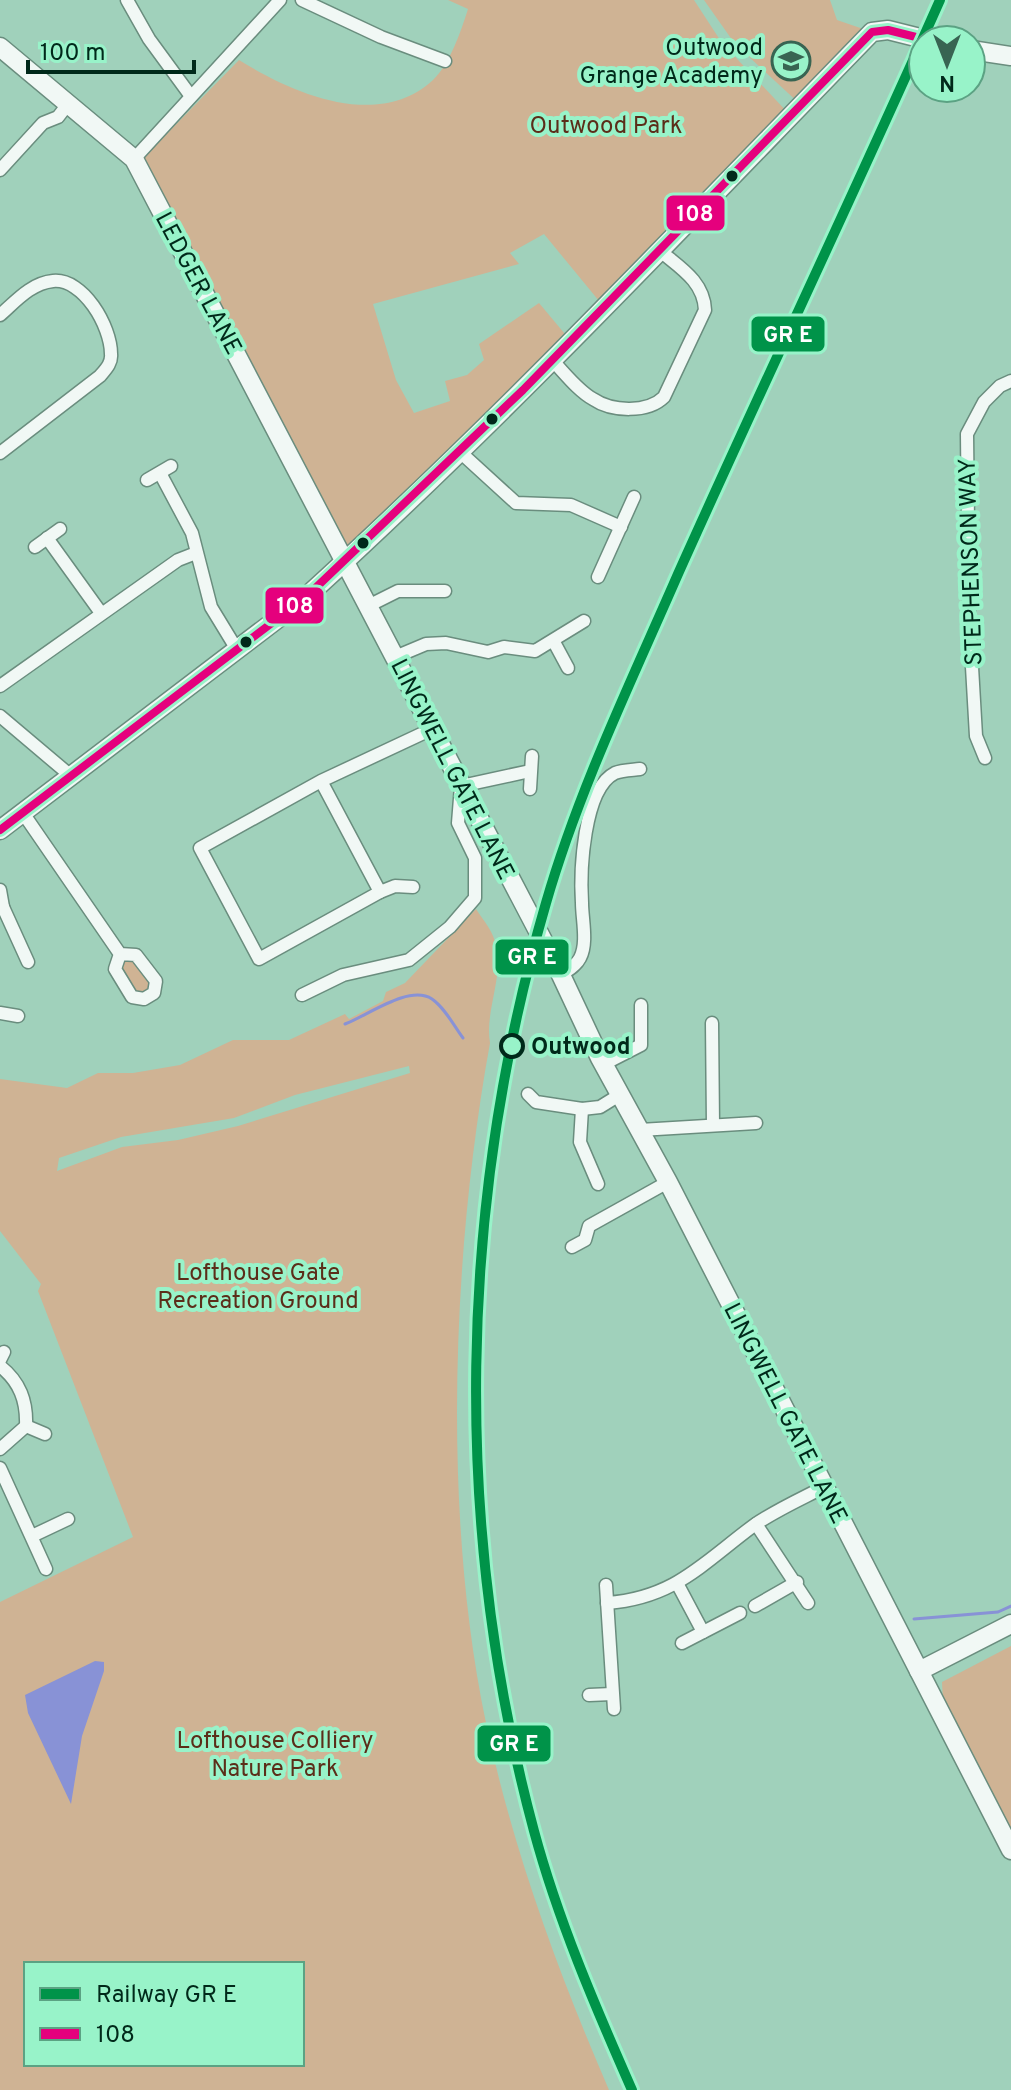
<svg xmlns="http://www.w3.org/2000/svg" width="1011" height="2090" font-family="Overpass,sans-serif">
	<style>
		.green { fill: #cfb394; fill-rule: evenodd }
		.water { fill: #8892d6 }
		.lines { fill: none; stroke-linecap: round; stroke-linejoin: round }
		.stream { stroke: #8892d6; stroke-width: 3 }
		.street-casing { stroke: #6a8d7e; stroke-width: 15 }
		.secondary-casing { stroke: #6a8d7e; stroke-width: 21 }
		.street { stroke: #f1f8f5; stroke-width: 12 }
		.secondary { stroke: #f1f8f5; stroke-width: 18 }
		.bus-1-casing { stroke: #98f3c9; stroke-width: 14 }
		.bus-1 { stroke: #e5007d; stroke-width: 8 }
		.rail-1-casing { stroke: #98f3c9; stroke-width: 16 }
		.rail-1 { stroke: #009349; stroke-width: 10 }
		.bus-dot { fill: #00291a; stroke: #98f3c9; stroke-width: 3 }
		.stop-dot { fill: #98f3c9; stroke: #00291a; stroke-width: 4 }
		.labels { text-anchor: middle; stroke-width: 8; stroke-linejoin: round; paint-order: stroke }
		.poi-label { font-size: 24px; fill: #00291a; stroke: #98f3c9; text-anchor: end }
		.park-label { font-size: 24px; fill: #5b2d19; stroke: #98f3c9 }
		.street-label { font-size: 24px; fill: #00291a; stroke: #98f3c9 }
		.stop-label { font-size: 24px; font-weight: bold; fill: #00291a; stroke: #98f3c9; text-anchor: start }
		.line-badge { stroke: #98f3c9; stroke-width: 3 }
		.badge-label { font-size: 22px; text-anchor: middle; font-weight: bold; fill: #fff }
	</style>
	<rect width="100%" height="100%" fill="#a0d1bb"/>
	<!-- green -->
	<g class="green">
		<path d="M448,0H694L722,43L790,115L604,307L544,234L510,253L519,264L373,304L396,380L414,413L450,401L445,381L467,375L484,360L479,344L539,303L570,340L344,562L143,158L239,60C292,93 378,131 433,80C450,64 461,31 468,9Z"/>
		<path d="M704,0H830L837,20L872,32L801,105L735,44Z"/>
		<path d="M476,909C481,917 489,926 493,936C508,970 484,1008 490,1043C452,1252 442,1514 486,1723C513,1850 558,1972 609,2090H0V1602L133,1537L38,1291L41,1284L0,1231V1079L67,1088L98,1073H133L180,1065L233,1040H289L345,1014L349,1019L383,1001L386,992L405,983ZM409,1066L410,1073L238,1126L178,1140L122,1147L57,1171L59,1158L121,1137L234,1118L295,1095ZM26,1964H302V2064H26Z"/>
		<path d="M120,954L136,955L156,981L154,993L132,997L115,969Z"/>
		<path d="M1011,1646V1830L943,1702L942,1682Z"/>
	</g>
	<!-- water -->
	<path class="water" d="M95,1661L104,1662V1671L82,1736L71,1804L28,1713L25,1695Z"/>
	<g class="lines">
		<!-- stream -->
		<g class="stream">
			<path d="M345,1024C367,1016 409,984 432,999C445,1008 454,1026 463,1038"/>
			<path d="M914,1619L998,1612L1011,1606"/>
		</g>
		<defs>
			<g id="street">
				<path d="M127,0L149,39L190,95"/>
				<path d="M302,0L381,37L445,61"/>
				<path d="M134,159L280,0"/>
				<path d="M0,170L43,123L58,117L68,104"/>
				<path d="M0,315C15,302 31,283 53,281C83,278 111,326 111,354C112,363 106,369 100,376L0,453"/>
				<path d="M551,359C564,372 577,390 593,399C612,412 648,413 664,397L705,310C704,281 679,267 659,250"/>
				<path d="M459,451L516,503L571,505L621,527"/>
				<path d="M160,473L192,533L211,607L236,648"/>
				<path d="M147,480L171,466"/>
				<path d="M47,538L101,613"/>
				<path d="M35,547L60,529"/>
				<path d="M598,577L634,497"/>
				<path d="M368,606L398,591H445"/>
				<path d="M554,642L568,668"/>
				<path d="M395,657L426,644L446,643L488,652L504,647L535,651L584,621"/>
				<path d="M0,686L178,560L196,553"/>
				<path d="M0,716L71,776"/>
				<path d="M985,758L976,736L969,615L967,434L984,402L1000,386L1011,381"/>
				<path d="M321,781L380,892L259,959L200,848L321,781L432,729"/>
				<path d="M530,789L532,756"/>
				<path d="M23,813L120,954L136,955L156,981L154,993L144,999L132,997L115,969L120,954"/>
				<path d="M0,890L3,907"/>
				<path d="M380,892L395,886L413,887"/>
				<path d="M0,909L3,907L28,962"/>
				<path d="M561,975C568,970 576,966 580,958C588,943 582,919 582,903C580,872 583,789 615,773C622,770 632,770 640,769"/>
				<path d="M302,995L343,975L409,960L450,927L475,898V858L458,823L461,786L530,771"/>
				<path d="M0,1013L18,1016"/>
				<path d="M712,1023L713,1125"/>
				<path d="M604,1064L641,1045V1005"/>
				<path d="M528,1094L536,1102L582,1109L600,1107L621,1094"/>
				<path d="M582,1109L580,1142L598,1184"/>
				<path d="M640,1130L756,1123"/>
				<path d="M572,1247L585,1240L589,1226L668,1182"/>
				<path d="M0,1360L4,1352"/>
				<path d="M0,1366C20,1382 27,1401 26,1426L0,1449"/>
				<path d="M26,1426L45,1434"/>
				<path d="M0,1468L46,1569"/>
				<path d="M756,1524L808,1603"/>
				<path d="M32,1536L68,1519"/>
				<path d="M606,1585L614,1709"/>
				<path d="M678,1585L703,1632"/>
				<path d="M607,1603C674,1598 702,1564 753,1526C774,1511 801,1499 824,1487"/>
				<path d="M755,1606L797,1582"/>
				<path d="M682,1643L740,1613"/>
				<path d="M589,1695L612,1694"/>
			</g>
			<g id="secondary">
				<path d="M0,47L134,159L561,975L600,1058L668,1182L1011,1850"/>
				<path d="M971,50L1011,56"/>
				<path d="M0,830L306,597C503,418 686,223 872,32L888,30L928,40"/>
				<path d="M919,1671L1011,1624"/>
			</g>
		</defs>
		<!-- street casing -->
		<use href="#street" class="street-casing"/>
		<!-- secondary casing -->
		<use href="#secondary" class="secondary-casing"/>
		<!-- street -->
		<use href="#street" class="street"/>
		<!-- secondary -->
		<use href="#secondary" class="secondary"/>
		<defs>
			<path id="bus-1" d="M0,830L306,597L523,390L872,32L888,30L928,40"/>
		</defs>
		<!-- bus-1 casing -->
		<use href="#bus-1" class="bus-1-casing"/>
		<!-- bus-1 -->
		<use href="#bus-1" class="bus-1"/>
		<defs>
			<path id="rail-1" d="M632,2090C595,2006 558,1920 534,1831C452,1527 458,1205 546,903C579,789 631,682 678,574C764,382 855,192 940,0"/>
		</defs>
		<!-- rail-1 casing -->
		<use href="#rail-1" class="rail-1-casing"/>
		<!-- rail-1 -->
		<use href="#rail-1" class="rail-1"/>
	</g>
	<!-- icons -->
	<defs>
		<symbol id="school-ring" viewBox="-11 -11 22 22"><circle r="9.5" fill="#98f3c9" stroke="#386452" stroke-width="1.5"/><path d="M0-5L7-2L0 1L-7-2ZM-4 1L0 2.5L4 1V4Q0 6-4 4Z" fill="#386452"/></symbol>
	</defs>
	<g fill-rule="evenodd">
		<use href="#school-ring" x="769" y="39" width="44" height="44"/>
	</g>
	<!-- markers -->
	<g class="bus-dot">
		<circle cx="732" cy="176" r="7"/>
		<circle cx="492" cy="419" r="7"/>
		<circle cx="363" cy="543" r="7"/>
		<circle cx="246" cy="642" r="7"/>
	</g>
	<circle class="stop-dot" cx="512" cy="1046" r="11"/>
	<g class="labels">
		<!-- poi labels -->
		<g class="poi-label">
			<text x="763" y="55">Outwood<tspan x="763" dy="28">Grange Academy</tspan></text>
		</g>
		<!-- park labels -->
		<g class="park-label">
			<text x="606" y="133">Outwood Park</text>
			<text x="258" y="1280">Lofthouse Gate<tspan x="258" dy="28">Recreation Ground</tspan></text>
			<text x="275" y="1748">Lofthouse Colliery<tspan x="275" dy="28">Nature Park</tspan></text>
		</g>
		<!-- street labels -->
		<g class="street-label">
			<text transform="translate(199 283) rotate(62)" y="8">LEDGER LANE</text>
			<text transform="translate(970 562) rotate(-92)" y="8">STEPHENSON WAY</text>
			<text transform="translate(453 769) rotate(63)" y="8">LINGWELL GATE LANE</text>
			<text transform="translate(786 1413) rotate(63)" y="8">LINGWELL GATE LANE</text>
		</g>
		<!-- stop labels -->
		<g class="stop-label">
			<text x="531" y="1054">Outwood</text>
		</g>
	</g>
	<g class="line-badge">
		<rect x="665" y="194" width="61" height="38" rx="8" fill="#e5007d"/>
		<rect x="750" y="315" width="76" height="38" rx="8" fill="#009349"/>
		<rect x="264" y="586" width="61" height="39" rx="8" fill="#e5007d"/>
		<rect x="494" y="938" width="76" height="38" rx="8" fill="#009349"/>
		<rect x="476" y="1724" width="76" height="39" rx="8" fill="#009349"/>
	</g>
	<g class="badge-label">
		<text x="695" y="221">108</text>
		<text x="788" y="342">GR E</text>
		<text x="295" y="613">108</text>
		<text x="532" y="964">GR E</text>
		<text x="514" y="1751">GR E</text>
	</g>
	<!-- legend -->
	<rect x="24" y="1962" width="280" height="104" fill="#98f3c9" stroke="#5ba283" stroke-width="2"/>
	<rect x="40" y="1988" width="40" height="12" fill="#009349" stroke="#5ba283" stroke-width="2"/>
	<text x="96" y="2002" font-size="24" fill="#00291a">Railway GR E</text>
	<rect x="40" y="2028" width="40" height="12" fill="#e5007d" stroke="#5ba283" stroke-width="2"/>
	<text x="96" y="2042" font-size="24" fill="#00291a">108</text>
	<!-- north arrow -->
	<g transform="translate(947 64) rotate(180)"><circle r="38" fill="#98f3c9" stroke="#5ba283" stroke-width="2"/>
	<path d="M0-6L14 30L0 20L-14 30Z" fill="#386452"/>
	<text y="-12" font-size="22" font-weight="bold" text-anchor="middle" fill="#00291a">N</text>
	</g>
	<!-- scale -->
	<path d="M28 60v12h166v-12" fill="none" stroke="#00291a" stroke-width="4"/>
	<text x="40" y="60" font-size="24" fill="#00291a" stroke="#98f3c9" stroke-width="6" paint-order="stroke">100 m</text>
</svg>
